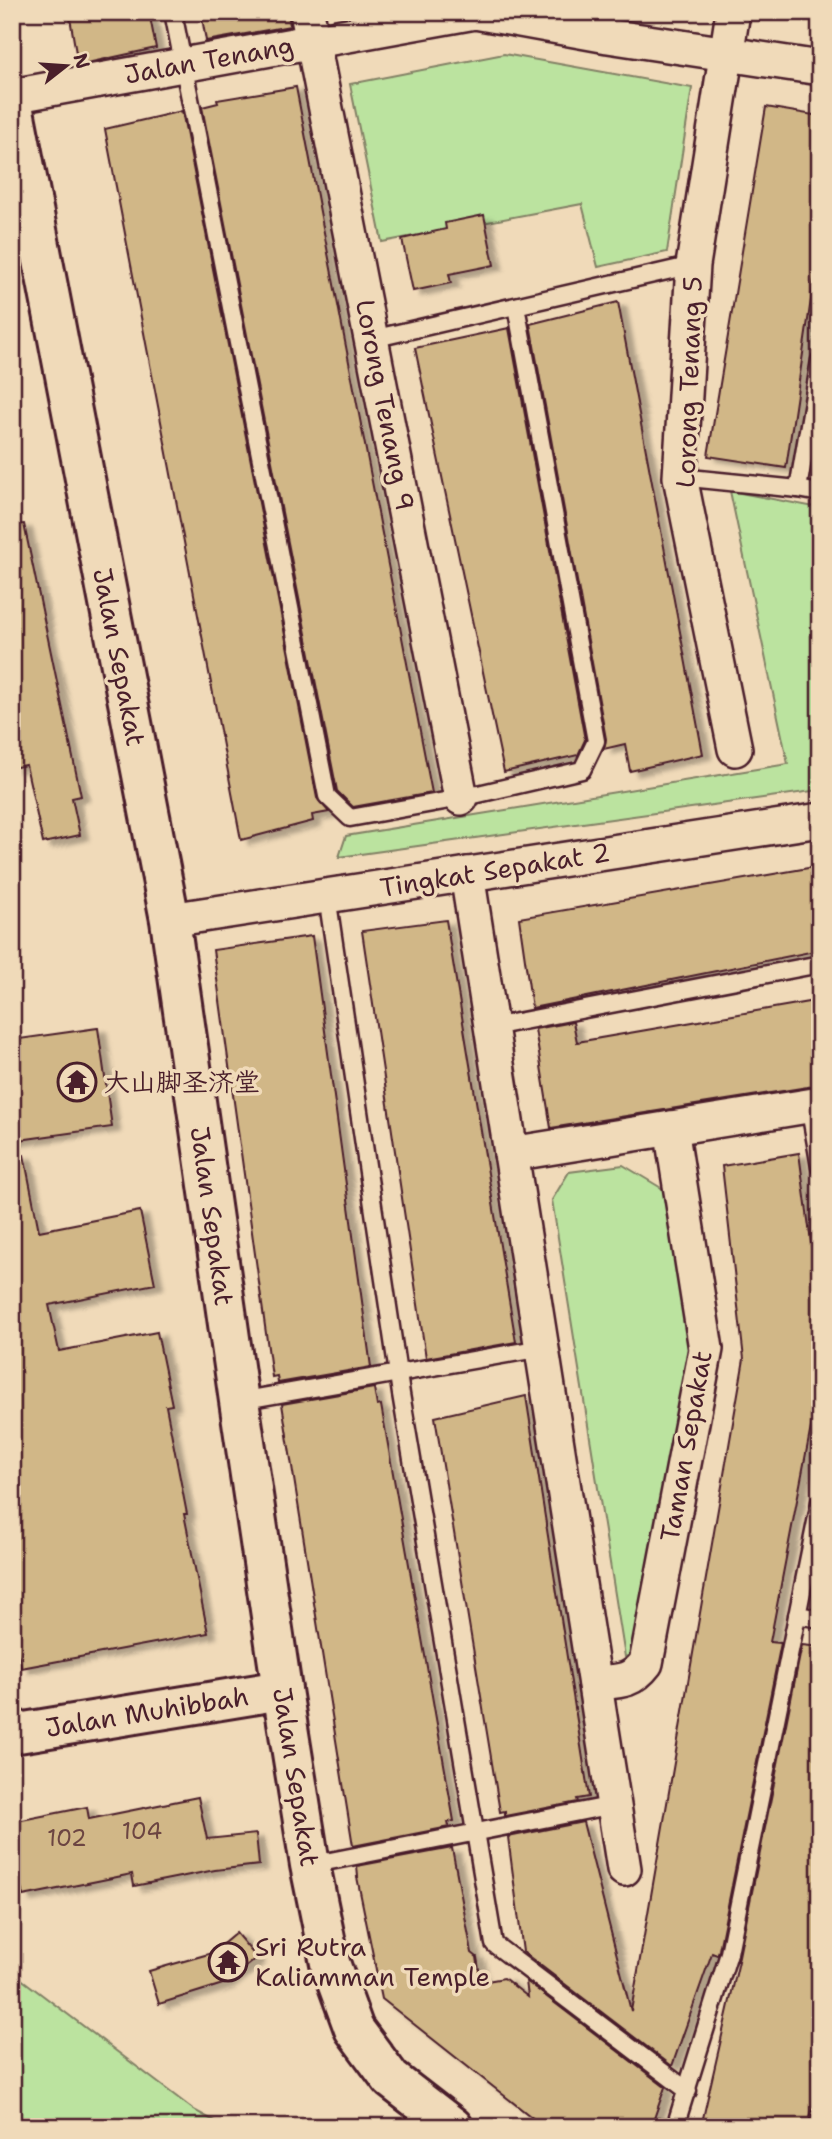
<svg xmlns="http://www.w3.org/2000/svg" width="832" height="2139" font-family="'Shantell Sans','LXGW WenKai TC',sans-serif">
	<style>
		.green { fill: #bbe39f; stroke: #828165; stroke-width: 2 }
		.building { fill: #d1b787; stroke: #4a1f2b; stroke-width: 2; filter: url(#shadow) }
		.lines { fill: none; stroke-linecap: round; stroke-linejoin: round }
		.service-casing { stroke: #4a1f2b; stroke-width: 21 }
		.minor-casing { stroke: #4a1f2b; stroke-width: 38 }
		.tertiary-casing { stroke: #4a1f2b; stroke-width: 44 }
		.service { stroke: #f0dab9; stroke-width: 16 }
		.minor { stroke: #f0dab9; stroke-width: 33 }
		.tertiary { stroke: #f0dab9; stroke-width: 38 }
		.labels { text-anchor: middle; stroke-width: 7; stroke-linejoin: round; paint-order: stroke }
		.number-label { font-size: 23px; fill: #6c4542 }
		.street-label { font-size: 26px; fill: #4a1f2b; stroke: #f0dab9 }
		.poi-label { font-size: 26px; fill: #4a1f2b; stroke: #f0dab9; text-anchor: start }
	</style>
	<defs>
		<filter id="shadow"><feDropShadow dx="8" dy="4.5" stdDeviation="2" flood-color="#0004"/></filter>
	</defs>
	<rect width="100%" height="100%" fill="#f0dab9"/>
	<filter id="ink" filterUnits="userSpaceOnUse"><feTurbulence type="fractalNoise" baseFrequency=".0143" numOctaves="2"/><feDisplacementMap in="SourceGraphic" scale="14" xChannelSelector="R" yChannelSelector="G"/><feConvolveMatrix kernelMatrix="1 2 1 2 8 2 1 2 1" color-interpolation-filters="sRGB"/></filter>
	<g filter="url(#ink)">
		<!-- green -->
		<g class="green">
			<path d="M504,54L692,88L667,252L598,267L582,204L382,242L350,84Z"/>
			<path d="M730,491L820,508V790L339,857L346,836L788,764Z"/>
			<path d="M623,1165L663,1189L692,1349L639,1652L625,1657L552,1200L569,1172Z"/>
			<path d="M12,1972L194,2110L225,2127H12Z"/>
		</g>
		<!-- building -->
		<g class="building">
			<path d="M69,12H149L156,48L78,65Z"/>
			<path d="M201,12H288L290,26L206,41Z"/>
			<path d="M296,87L432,793L353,807L337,791L202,107L218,103L217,100Z"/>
			<path d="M766,107L820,116V239L786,468L708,456Z"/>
			<path d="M182,111L317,798L329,812L312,815L313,821L241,840L105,129Z"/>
			<path d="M484,215L494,265L449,274L451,283L413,291L402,239L446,229L445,223Z"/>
			<path d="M618,302L703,754L630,771L625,744L604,749L606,739L530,324Z"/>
			<path d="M509,328L585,740L578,755L504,772L415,348Z"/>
			<path d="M24,524L81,796L72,798L80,835L43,843L26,765L12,768V525Z"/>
			<path d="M820,866V950L532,1008L519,918Z"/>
			<path d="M446,920L516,1342L426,1358L362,931Z"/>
			<path d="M312,936L371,1367L278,1383L277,1376L272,1377L213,950Z"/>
			<path d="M820,1000V1085L551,1128L535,1029L573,1022L577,1042Z"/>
			<path d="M98,1028L112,1127L12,1141V1040Z"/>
			<path d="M799,1153L820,1309V1380L770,1642L781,1643L719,1950L717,1955L712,1953L672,2066L523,1952L508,1837L583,1822L631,2011L744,1359L722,1166Z"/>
			<path d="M24,1155L39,1231L140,1211L155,1284L49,1305L59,1351L157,1332L172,1405L166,1406L187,1514H184L208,1633L21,1668L12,1624V1156Z"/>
			<path d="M374,1388L377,1406L381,1405L454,1821L448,1822L449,1827L353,1846L282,1404Z"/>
			<path d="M526,1396L589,1797L577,1799L578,1802L505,1816V1811L500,1812L435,1417Z"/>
			<path d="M802,1645L820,1647V2078L808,2127H701L739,1961H738Z"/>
			<path d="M198,1797L207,1839L256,1834L259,1865L215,1870L134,1886L132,1874L23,1896L12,1845V1822L87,1807L89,1819Z"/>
			<path d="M452,1848L472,1953L477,1957L481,1982L504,1978L528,1997L526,1981L665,2087L651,2127H544L382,1999L357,1877H358L357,1866Z"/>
			<path d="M236,1933L257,1958L226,1983L159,2004L149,1971L212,1953Z"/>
		</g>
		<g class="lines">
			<defs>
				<g id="service">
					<path d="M173,12L327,796L350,818L461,798L582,770L596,741L516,306"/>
					<path d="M608,36L612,12"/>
					<path d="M372,339L693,265"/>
					<path d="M680,477L798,489L820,493"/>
					<path d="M798,489L820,360"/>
					<path d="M327,896L401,1394L494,1944L688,2091"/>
					<path d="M491,1027L820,964"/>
					<path d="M809,1105L820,1167"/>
					<path d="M239,1401L542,1348"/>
					<path d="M797,1615L820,1619"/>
					<path d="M310,1865L614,1805"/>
					<path d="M675,2127L729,1953L820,1502"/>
				</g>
				<g id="minor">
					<path d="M307,12L461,798"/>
					<path d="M733,12L693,265L680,477L735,749"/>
					<path d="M12,96L475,12L608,36L820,68"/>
					<path d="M467,874L624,1869"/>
					<path d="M170,920L820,820"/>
					<path d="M511,1154L820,1104"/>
					<path d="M595,1683C618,1681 631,1683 646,1663L706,1349L671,1128"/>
				</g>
				<g id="tertiary">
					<path d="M12,100L170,920L239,1401L282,1690L310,1865L330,1963L354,2029L391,2079L453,2127"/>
					<path d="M12,1734L282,1690"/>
				</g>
			</defs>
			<!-- service casing -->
			<use href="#service" class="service-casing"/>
			<!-- minor casing -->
			<use href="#minor" class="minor-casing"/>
			<!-- tertiary casing -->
			<use href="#tertiary" class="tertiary-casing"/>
			<!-- service -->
			<use href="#service" class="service"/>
			<!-- minor -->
			<use href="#minor" class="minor"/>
			<!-- tertiary -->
			<use href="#tertiary" class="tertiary"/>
		</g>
	</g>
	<!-- icons -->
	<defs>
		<symbol id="temple-ring" viewBox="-11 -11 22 22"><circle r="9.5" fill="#f0dab9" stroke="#4a1f2b" stroke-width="1.5"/><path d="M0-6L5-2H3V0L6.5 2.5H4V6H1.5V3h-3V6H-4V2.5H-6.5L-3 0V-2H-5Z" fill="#4a1f2b"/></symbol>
	</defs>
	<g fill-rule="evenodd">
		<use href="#temple-ring" x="55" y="1060" width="44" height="44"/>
		<use href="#temple-ring" x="206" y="1940" width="44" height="44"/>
	</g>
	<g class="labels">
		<!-- number labels -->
		<g class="number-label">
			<text x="142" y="1839">104</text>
			<text x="67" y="1846">102</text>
		</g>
		<!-- street labels -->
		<g class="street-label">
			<text transform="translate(209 60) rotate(-10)" y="9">Jalan Tenang</text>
			<text transform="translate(689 382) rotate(-88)" y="9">Lorong Tenang 5</text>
			<text transform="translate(385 405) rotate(79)" y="9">Lorong Tenang 9</text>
			<text transform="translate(119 657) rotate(79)" y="9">Jalan Sepakat</text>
			<text transform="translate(495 870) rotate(-9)" y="9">Tingkat Sepakat 2</text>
			<text transform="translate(212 1216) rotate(82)" y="9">Jalan Sepakat</text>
			<text transform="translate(686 1446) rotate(-80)" y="9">Taman Sepakat</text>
			<text transform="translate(147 1712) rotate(-9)" y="9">Jalan Muhibbah</text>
			<text transform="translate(296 1777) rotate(81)" y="9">Jalan Sepakat</text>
		</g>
		<!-- poi labels -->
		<g class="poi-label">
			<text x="104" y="1091">大山脚圣济堂</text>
			<text x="255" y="1956">Sri Rutra<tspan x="255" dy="30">Kaliamman Temple</tspan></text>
		</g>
	</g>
	<!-- margin -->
	<rect width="832" height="2139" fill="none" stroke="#f0dab9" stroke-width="42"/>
	<rect x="21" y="21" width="790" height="2097" fill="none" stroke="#4a1f2b" stroke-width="2.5" filter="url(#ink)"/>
	<!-- north arrow -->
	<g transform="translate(66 66) rotate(73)" stroke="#f0dab9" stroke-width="5" paint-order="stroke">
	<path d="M0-5L12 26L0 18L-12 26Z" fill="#4a1f2b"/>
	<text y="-10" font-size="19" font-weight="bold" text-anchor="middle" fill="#4a1f2b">N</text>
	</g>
</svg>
